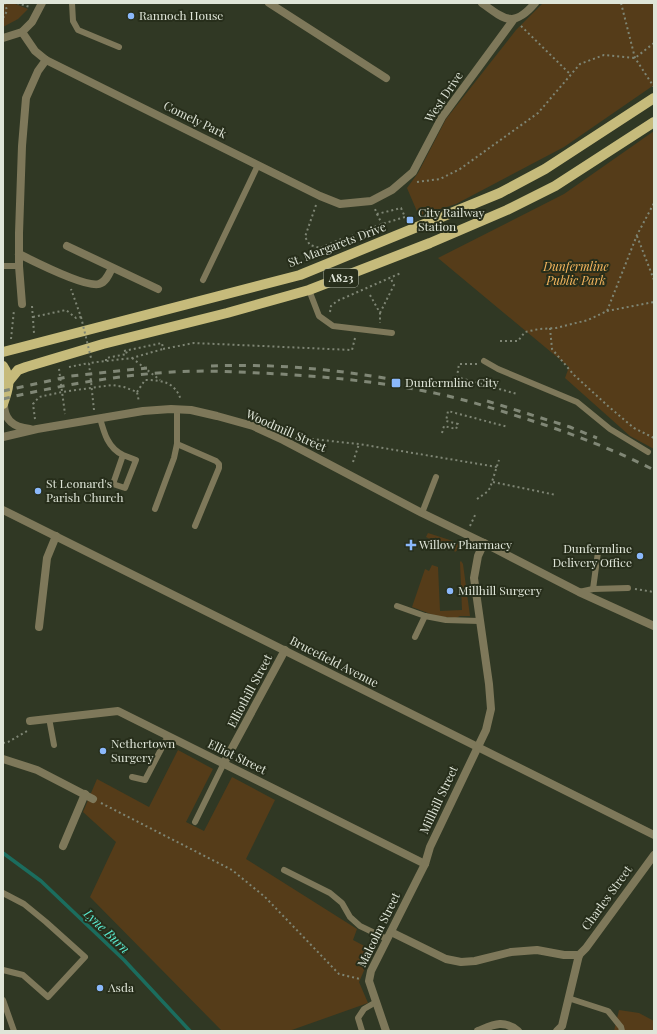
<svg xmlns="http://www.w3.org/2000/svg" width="657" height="1034" font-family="'Playfair Display',serif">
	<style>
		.green { fill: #553c19 }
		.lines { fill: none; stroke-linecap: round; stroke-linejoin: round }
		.stream { stroke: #1b6d5e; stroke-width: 3.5 }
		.path { stroke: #7e8574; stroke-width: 2; stroke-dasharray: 2 3; stroke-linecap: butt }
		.service { stroke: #7e785a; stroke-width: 6 }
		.minor { stroke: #7e785a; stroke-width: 8 }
		.tertiary { stroke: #7e785a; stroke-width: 8 }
		.primary { stroke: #c6bb7b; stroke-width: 10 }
		.rail { stroke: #808776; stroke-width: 3; stroke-dasharray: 7 7; stroke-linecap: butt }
		.path-bridge { stroke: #7e8574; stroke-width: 2; stroke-dasharray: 2 3; stroke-linecap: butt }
		.poi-dot { fill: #8bb9fc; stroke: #272e1b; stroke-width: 1.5 }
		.labels { text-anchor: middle; stroke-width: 4; stroke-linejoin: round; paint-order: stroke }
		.shield { fill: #272e1b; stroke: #a8ae9f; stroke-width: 1 }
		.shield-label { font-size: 11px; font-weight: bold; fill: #dfe5d8 }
		.poi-label { font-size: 12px; fill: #dfe5d8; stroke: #272e1b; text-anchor: start }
		.street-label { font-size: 12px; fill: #dfe5d8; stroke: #272e1b }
		.park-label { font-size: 12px; font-style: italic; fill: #f9b85f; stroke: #272e1b }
		.water-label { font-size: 13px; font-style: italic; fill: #5aead0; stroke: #272e1b }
	</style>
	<rect width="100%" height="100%" fill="#303824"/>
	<!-- green -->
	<g class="green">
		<path d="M3,3H13L28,9L18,19L3,27Z"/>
		<path d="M543,3H654V85L564,147L456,204L419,216L407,188L418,173L446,119L516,30Z"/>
		<path d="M654,131V449L630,436L565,378L569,367L438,258L564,194Z"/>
		<path d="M428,533L456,542L461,547L455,552L453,549L452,550L426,537Z"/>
		<path d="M461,561L463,564L470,616H460L456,618L436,616L412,607L425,569L429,571L432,565L438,567L440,611L462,610L460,562Z"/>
		<path d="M178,750L213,769L186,822L204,831L232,777L275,800L246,859L357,929L353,940L374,951L366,966L359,982L368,1003L289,1031H222L90,897L116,842L83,812L97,779L149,807Z"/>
		<path d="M619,1010L639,1013L654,1021V1031H614Z"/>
	</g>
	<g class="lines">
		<!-- stream -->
		<path class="stream" d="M3,853L41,881L124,960L190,1031"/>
		<!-- path -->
		<g class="path">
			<path d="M17,3L30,7"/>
			<path d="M621,3L635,58L654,87"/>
			<path d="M3,18L7,11L5,3"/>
			<path d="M521,26L570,74"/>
			<path d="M417,182L440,179L460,169L538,113L580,64L604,55L635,58L654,43"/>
			<path d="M316,205L305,237L310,245L320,248L341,239"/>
			<path d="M377,214L382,224"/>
			<path d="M637,236L654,280"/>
			<path d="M342,240L382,224L405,217L401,208L377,214L375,209"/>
			<path d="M370,295L380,313V323"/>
			<path d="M32,306L34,333"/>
			<path d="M607,311L654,302"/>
			<path d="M330,312L331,306L337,301L401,273"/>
			<path d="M380,313L394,285L390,277"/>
			<path d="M33,317L66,310L76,318L81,317L71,289"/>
			<path d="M550,328L552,349L574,375L608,406L634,428L654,438"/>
			<path d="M11,339L14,310"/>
			<path d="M500,341H518L525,332L539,329L556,328L588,320L607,311L637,235L654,203"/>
			<path d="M124,351L162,343L163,349L194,343L352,350L355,338"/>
			<path d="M132,358L160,380"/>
			<path d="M106,361V358L127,354L126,351"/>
			<path d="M477,364H459L457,377L517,394"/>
			<path d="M69,367L89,363"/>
			<path d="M59,369L65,414"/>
			<path d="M453,389L457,377"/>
			<path d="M137,392L145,380C162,380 175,382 181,400"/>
			<path d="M94,410L89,363L132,358L163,349"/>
			<path d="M35,419L33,404L39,397L62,392L112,385L124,387L137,392L139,402"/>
			<path d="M442,433L444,426L456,429L458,424L446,421L448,411L508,427"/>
			<path d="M302,438L359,444L497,467"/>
			<path d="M353,462L359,444"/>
			<path d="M493,482L556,495"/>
			<path d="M477,499L487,492L490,488L499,460"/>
			<path d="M470,526L476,513"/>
			<path d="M635,589L654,592"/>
			<path d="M3,743L8,742L27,731"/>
			<path d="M101,803L232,870L265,897L339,974L360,979"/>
		</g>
		<!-- service -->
		<g class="service">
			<path d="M72,3L73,21L78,30L119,47"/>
			<path d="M3,266H19"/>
			<path d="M203,280L258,165"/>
			<path d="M309,290L319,316L333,326L392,333"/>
			<path d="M484,361L498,369L577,402L610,429L648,452"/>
			<path d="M100,418C104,433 108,448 123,455L113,484L125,488L136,460L123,455"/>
			<path d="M177,444L216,461L219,464V468L195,526"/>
			<path d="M155,509L174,458L177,444V410"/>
			<path d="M422,513L436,477"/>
			<path d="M593,589L598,552"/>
			<path d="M579,592L593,589L628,588"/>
			<path d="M397,606L425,616L446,620L479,621"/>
			<path d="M415,637L425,616"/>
			<path d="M49,718L54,745"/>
			<path d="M132,777L145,780L168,736"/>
			<path d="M195,822L224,763"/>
			<path d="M284,870L330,893L342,903L350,917L360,926L387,939"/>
			<path d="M3,893L24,904L46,922L85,957L48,997L23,975L3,970"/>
			<path d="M568,998L608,1011L621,1027L622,1031"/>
			<path d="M3,1000L14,1031"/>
			<path d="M362,1031L358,1018L364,1009L376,1002"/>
		</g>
		<!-- minor -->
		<g class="minor">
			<path d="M269,3L386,78"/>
			<path d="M482,3C505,20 514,28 535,3"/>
			<path d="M22,32L35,51L46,60L320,196L340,204L371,201L392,190L413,172L442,117L514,19"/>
			<path d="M67,246L158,289"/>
			<path d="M19,254C33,261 86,288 99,284C106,282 109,274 112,268"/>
			<path d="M22,304L19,266V233L22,146L26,98L38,71L46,60"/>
			<path d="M3,510L654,835"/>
			<path d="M39,627L47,558L56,536"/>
			<path d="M30,721L118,711L425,864"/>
			<path d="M3,759L37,770L93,799"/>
			<path d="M224,763L285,650"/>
			<path d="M63,846L85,794"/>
			<path d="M391,932L446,959L461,962L475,961L511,952L537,950L564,955H579"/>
			<path d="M579,955L586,948L654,855"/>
			<path d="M386,1031L369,981L371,971L425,864L430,847L486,730L491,709L489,684L474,578L478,556L484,543"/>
			<path d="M478,1031C493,1025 503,1019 518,1031"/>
			<path d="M557,1031L562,1026L579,955"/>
		</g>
		<!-- tertiary -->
		<g class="tertiary">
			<path d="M3,38L22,32L32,22L42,3"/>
			<path d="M4,401C3,419 12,427 30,429"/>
			<path d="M3,437L37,429L143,411L171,409L191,410L217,416L253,426L283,440L422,513L484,543L579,592L654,626"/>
		</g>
		<!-- primary -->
		<g class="primary">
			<path d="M3,352L300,275L500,193L545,169L654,98"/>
			<path d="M3,366C12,379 8,390 3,404"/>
			<path d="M9,381L18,370L26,367L103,344L227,313L309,290L430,243L507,210L555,186L654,122"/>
		</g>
		<!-- rail -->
		<g class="rail">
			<path d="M211,366C280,363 357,371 425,386"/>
			<path d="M3,391L71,376L147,368"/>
			<path d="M3,399C53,387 107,377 158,373C192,370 226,371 259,373C324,376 389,382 452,397C484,405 514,415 545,425C583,438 619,452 654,470"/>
			<path d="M487,401L570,427L597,438"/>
		</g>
		<!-- path-bridge -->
		<path class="path-bridge" d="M81,317L91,358"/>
	</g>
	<!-- markers -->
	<g class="poi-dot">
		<circle cx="131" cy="16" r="4"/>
		<rect x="406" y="216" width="8" height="8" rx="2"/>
		<rect x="391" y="378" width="10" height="10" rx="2"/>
		<circle cx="38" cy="491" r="4"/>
		<path d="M409 539h4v4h4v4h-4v4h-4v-4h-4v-4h4z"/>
		<circle cx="640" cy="556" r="4"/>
		<circle cx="450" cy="591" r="4"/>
		<circle cx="103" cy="751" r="4"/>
		<circle cx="100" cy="988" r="4"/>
	</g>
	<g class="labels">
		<!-- shield labels -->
		<rect class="shield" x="324" y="269" width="34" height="18" rx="3"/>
		<g class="shield-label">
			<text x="341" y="282">A823</text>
		</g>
		<!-- poi labels -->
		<g class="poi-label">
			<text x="139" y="20">Rannoch House</text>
			<text x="418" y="217">City Railway<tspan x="418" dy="14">Station</tspan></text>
			<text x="405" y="387">Dunfermline City</text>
			<text x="46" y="488">St Leonard's<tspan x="46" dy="14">Parish Church</tspan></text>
			<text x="419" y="549">Willow Pharmacy</text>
			<text x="632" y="553" text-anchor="end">Dunfermline<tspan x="632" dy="14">Delivery Office</tspan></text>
			<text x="458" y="595">Millhill Surgery</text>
			<text x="111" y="748">Nethertown<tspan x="111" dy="14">Surgery</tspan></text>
			<text x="108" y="992">Asda</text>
		</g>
		<!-- street labels -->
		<g class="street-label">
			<text transform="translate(444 97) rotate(-56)" y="4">West Drive</text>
			<text transform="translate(195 120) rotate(26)" y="4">Comely Park</text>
			<text transform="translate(337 245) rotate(-21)" y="4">St. Margarets Drive</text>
			<text transform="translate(286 431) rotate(24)" y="4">Woodmill Street</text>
			<text transform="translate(334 662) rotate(27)" y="4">Brucefield Avenue</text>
			<text transform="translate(250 691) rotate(-62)" y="4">Elliothill Street</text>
			<text transform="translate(237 757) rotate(26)" y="4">Elliot Street</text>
			<text transform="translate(439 800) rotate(-65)" y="4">Millhill Street</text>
			<text transform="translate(607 898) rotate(-54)" y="4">Charles Street</text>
			<text transform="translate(379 930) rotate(-64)" y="4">Malcolm Street</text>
		</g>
		<!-- park labels -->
		<g class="park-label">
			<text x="576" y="271">Dunfermline<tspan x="576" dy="14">Public Park</tspan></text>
		</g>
		<!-- water labels -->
		<g class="water-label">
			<text transform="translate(107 931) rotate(44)" y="5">Lyne Burn</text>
		</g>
	</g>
	<!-- border -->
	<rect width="657" height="1034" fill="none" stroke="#dfe5d8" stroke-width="8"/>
</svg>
